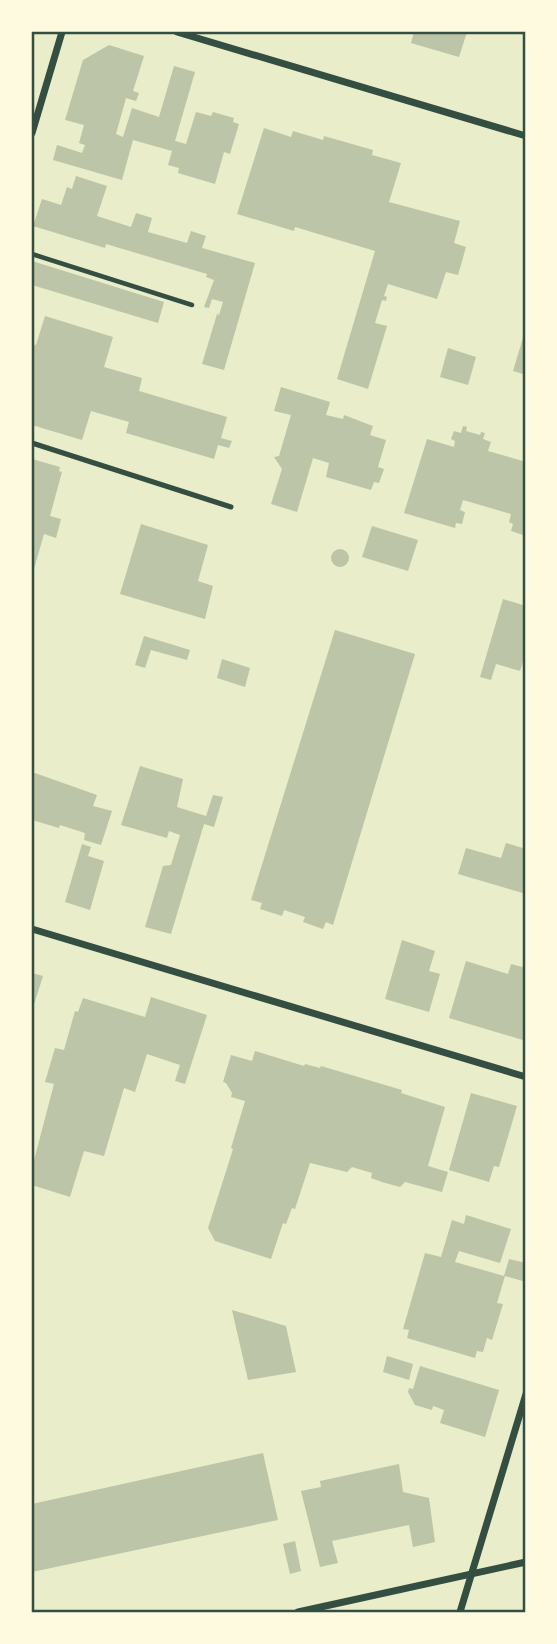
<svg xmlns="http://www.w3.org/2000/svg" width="557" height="1644" font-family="'Golos Text',sans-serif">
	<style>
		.building { fill: #bcc5a7 }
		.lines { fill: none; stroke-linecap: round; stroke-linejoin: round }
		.path { stroke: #344e41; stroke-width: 4.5 }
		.service { stroke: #344e41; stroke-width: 5 }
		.minor { stroke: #344e41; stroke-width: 7 }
		.neatline { fill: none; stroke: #344e41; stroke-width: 2.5 }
	</style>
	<rect width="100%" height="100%" fill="#e9edc9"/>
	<!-- building -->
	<g class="building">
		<path d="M414,32H467L459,57L411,43Z"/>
		<path d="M109,45L144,56L133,91L139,93L136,101L126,98L116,134L123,137L132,108L159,117L174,66L195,72L175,141L186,144L196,112L211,116L213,112L234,118L233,122L239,124L230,154L224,152L215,184L178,173L179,168L168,165L172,151L133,140L122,180L53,160L57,145L82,153L85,145L79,143L84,125L65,120L83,60Z"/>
		<path d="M264,128L291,137L293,131L323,140L324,136L373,150L372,155L401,163L389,202L460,221L454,243L466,247L461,265L458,275L446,272L437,299L388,284L384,296L387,297L386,301L382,300L375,323L387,326L368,389L337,379L375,251L295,227L294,231L237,214Z"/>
		<path d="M76,176L107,186L97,216L131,227L136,213L152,218L148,232L187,243L191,231L206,236L202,248L255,263L224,370L202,364L217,314L219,315L223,302L212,299L209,308L204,307L214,280L206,277L207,274L106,244L105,248L33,226L42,199L61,205L67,187L72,189Z"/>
		<path d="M32,261L164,302L158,323L32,285Z"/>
		<path d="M45,316L113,337L104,367L142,378L139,391L227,417L221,438L232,441L229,448L218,445L214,459L126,433L129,422L91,411L82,440L32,425V344L36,345Z"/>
		<path d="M525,331H526V375L513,371Z"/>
		<path d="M448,348L476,357L468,385L440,377Z"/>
		<path d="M281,387L330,402L326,415L343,419L344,415L373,426L370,435L386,440L378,467L384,469L379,483L374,482L371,490L326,477L329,463L313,458L297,512L271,504L282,469L274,457L279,456L291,415L274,411Z"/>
		<path d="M463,426L467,427L466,431L480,435L481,432L485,433L483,439L491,442L488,451L526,462V536L511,531L513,524L509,522L511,514L463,500L460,510L465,512L462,524L456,523L455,528L404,513L427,439L454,447L455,441L451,439L454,431L461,433Z"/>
		<path d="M32,459L60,467L59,471L62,472L50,516L61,519L56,538L44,534L34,569L32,568Z"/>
		<path d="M141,524L208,545L198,581L213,586L205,619L120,594Z"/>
		<path d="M372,526L418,540L408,571L362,557Z"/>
		<circle cx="340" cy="558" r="9"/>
		<path d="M503,599L526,606V652L520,671L496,664L491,680L480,677Z"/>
		<path d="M335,630L415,654L333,925L326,922L323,929L303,922L305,917L284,910L282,916L260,909L262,903L251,900Z"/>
		<path d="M144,636L190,650L187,660L151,650L145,668L135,665Z"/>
		<path d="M222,659L250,668L245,687L217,678Z"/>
		<path d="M140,766L183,779L177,807L206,816L213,795L223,797L214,827L204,824L171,934L145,927L163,866L171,865L180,835L169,831L167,838L121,825Z"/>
		<path d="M32,772L97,795L93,806L112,811L101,845L84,840L85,833L60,825L59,828L32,820Z"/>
		<path d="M506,843L526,849V894L458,874L466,848L501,858Z"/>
		<path d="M82,844L91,847L88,856L104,861L90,910L65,902Z"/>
		<path d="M402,940L435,951L429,971L440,974L429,1012L385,999Z"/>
		<path d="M466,961L508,974L511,964L526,968V1041L449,1018Z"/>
		<path d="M32,973L43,976L32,1011Z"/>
		<path d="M151,997L207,1015L185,1084L175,1081L180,1065L147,1054L135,1092L124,1088L104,1156L84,1151L70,1197L32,1185V1168L54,1084L45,1082L55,1048L64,1050L75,1011L78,1012L83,998L145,1017Z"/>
		<path d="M255,1051L304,1066L305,1064L320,1068L321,1066L402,1090L401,1093L445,1107L428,1166L448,1172L442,1192L405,1182L400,1187L382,1182L371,1178L372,1173L352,1167L347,1172L310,1163L295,1209L292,1208L286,1224L283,1223L271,1259L215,1241L208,1228L233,1149L231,1148L245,1101L231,1097L232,1093L226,1083L223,1082L231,1055L252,1061Z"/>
		<path d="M471,1093L517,1106L499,1167L494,1166L489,1182L449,1170Z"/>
		<path d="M466,1215L511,1229L500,1263L459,1251L455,1262L504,1276L509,1259L526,1263V1282L505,1276L497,1303L503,1304L492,1340L487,1338L483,1352L477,1351L475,1358L407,1338L409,1330L403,1329L425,1253L441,1257L452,1220L464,1224Z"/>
		<path d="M232,1310L286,1326L296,1372L248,1380Z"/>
		<path d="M387,1356L413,1364L409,1380L383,1372Z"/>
		<path d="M420,1366L499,1390L485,1437L440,1423L444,1410L433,1406L432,1410L415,1405L408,1392L409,1388L413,1389Z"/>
		<path d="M263,1453L278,1520L32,1572V1504Z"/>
		<path d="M399,1464L403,1492L429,1498L435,1542L413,1547L409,1525L332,1541L338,1563L320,1567L301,1491L321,1487L320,1481Z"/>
		<path d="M295,1541L301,1571L290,1574L283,1544Z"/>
	</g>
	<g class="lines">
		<!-- path -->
		<path class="path" d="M32,254L192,305"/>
		<!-- service -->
		<path class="service" d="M32,443L231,507"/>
		<!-- minor -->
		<g class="minor">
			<path d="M177,32L526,136"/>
			<path d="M32,133L62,32"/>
			<path d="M32,929L526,1077"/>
			<path d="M298,1612L526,1562"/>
			<path d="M460,1612L526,1394"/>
		</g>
	</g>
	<!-- border -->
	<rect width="557" height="1644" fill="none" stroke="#fefae0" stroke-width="66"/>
	<rect x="33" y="33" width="491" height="1578" class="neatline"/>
</svg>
